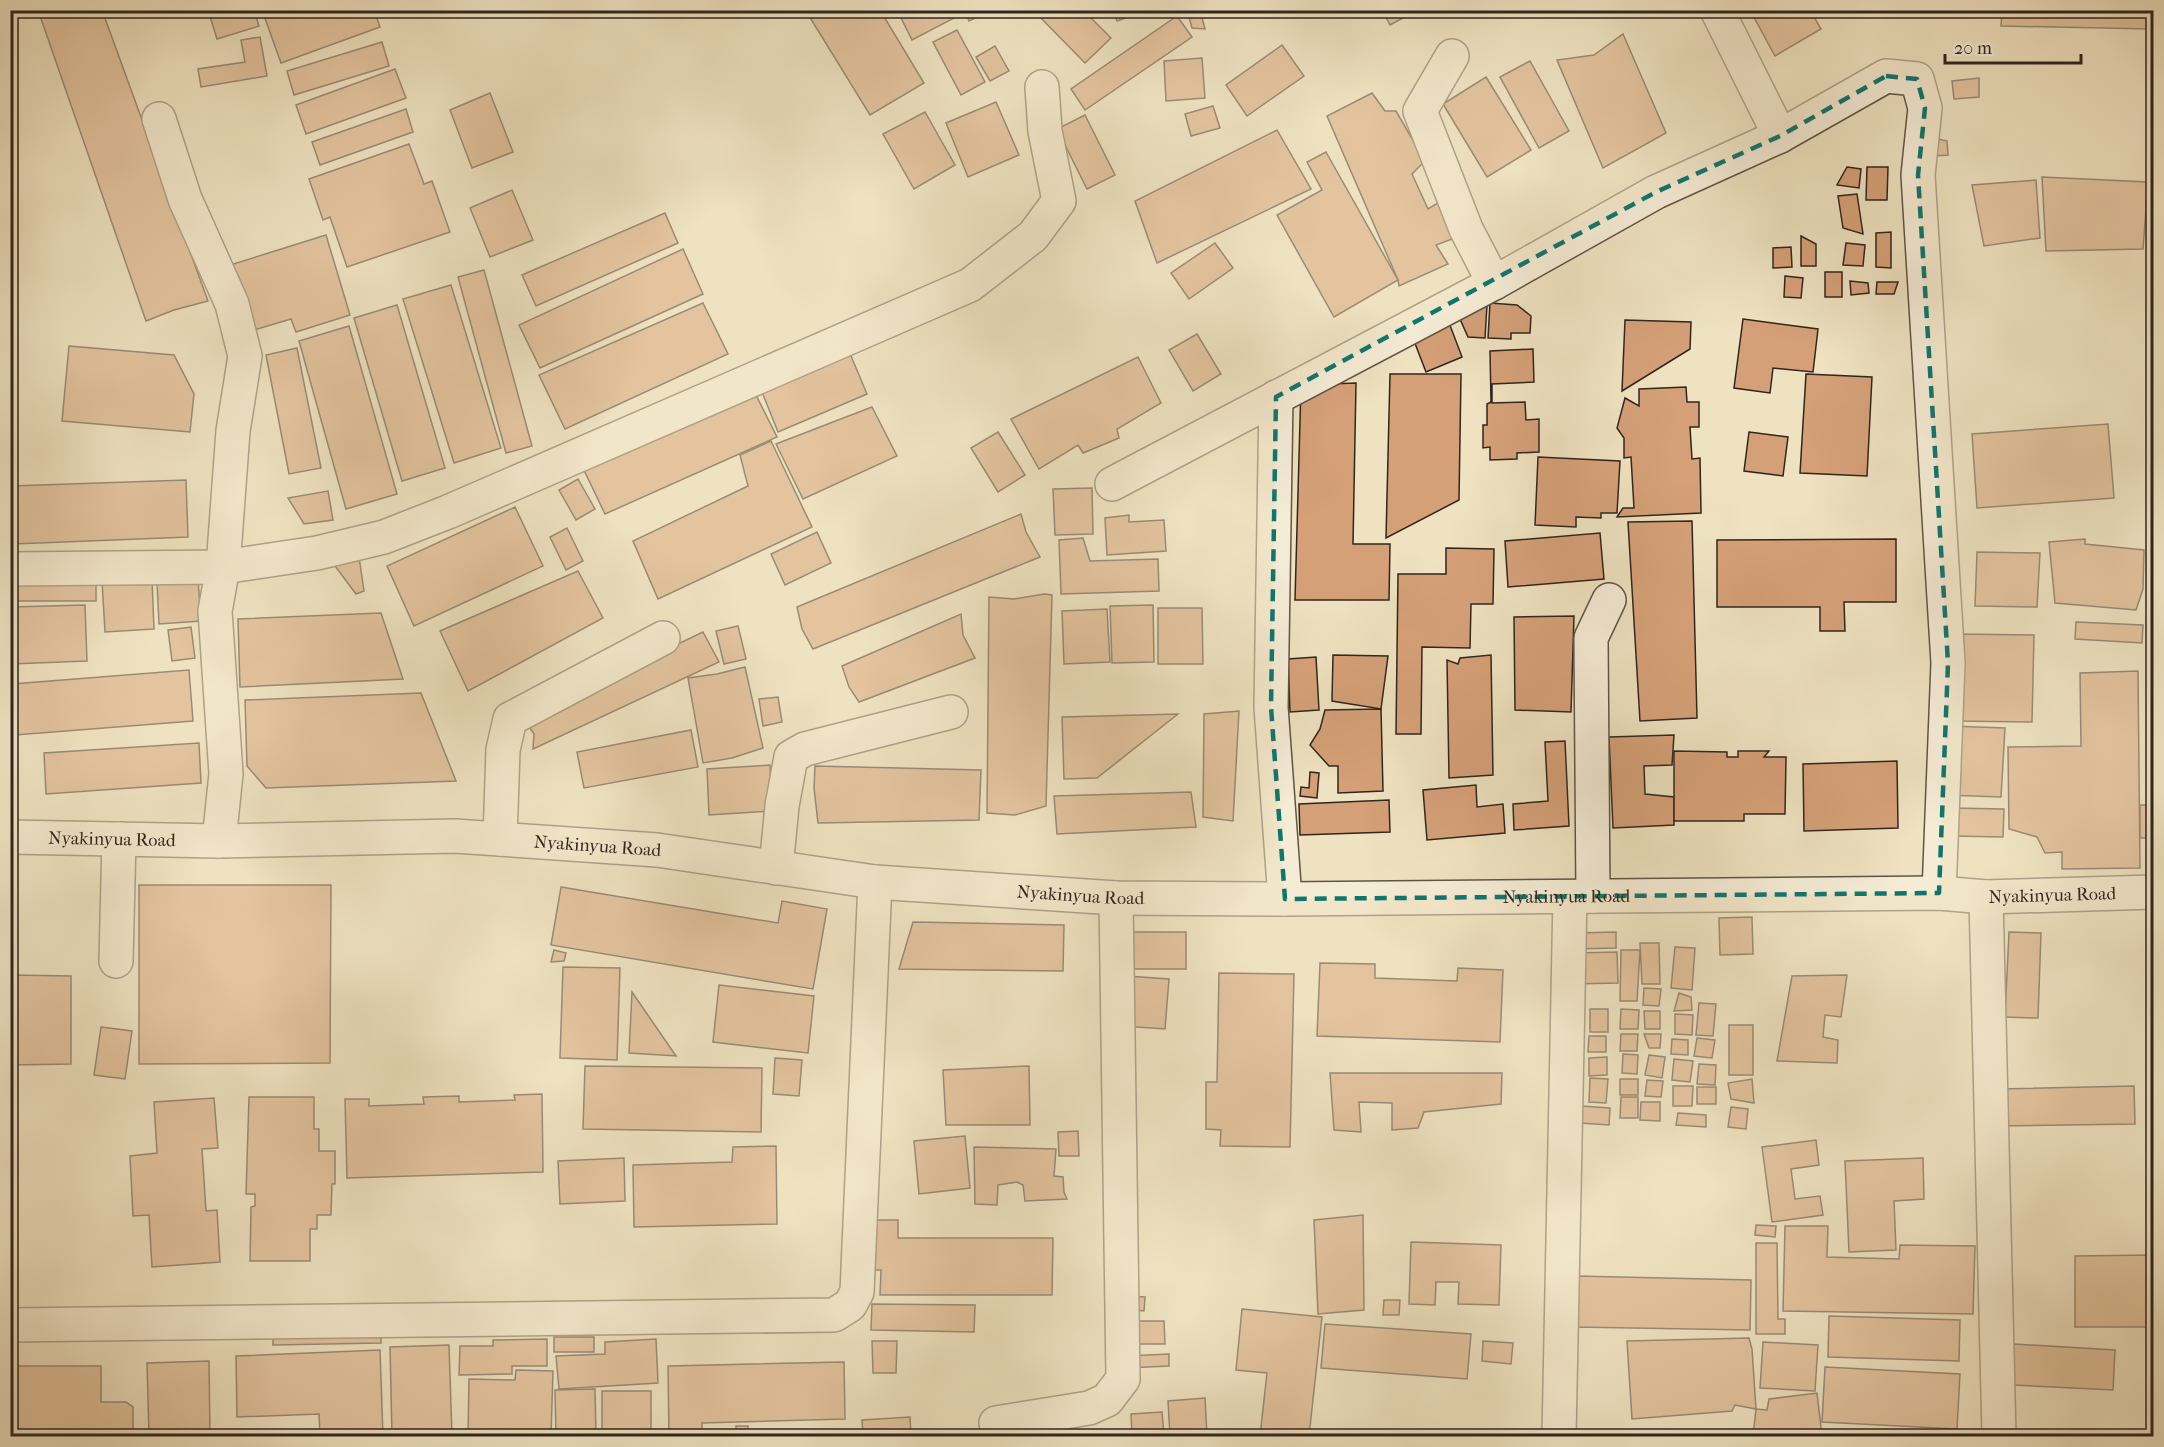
<svg xmlns="http://www.w3.org/2000/svg" width="2164" height="1447" font-family="'IM FELL French Canon',serif">
	<style>
		.building { fill: #d5a078; stroke: #30251f; stroke-width: 1.5 }
		.lines { fill: none; stroke-linecap: round; stroke-linejoin: round }
		.minor-casing { stroke: #605447; stroke-width: 36 }
		.minor { stroke: #f5ecd6; stroke-width: 33 }
		.marked { fill: none; stroke: #0f766e; stroke-width: 4.5; stroke-dasharray: 12 8; stroke-linejoin: round }
		.labels { text-anchor: middle; stroke-width: 4.5; stroke-linejoin: round; paint-order: stroke }
		.street-label { font-size: 18px; fill: #30251f; stroke: #f5ecd6 }
	</style>
	<rect width="100%" height="100%" fill="#efe2c0"/>
	<filter id="stains"><feTurbulence type="fractalNoise" baseFrequency=".00333" numOctaves="4"/><feColorMatrix values="0 0 0 0 .2 0 0 0 0 .09 0 0 0 0 .02 0 0 0 .5 -.17"/></filter>
	<radialGradient id="worn" r=".72"><stop offset=".6" stop-color="#630" stop-opacity="0"/><stop offset="1" stop-color="#630" stop-opacity=".3"/></radialGradient>
	<!-- building -->
	<g class="building">
		<path d="M38,10H102L208,301L174,310L146,321Z"/>
		<path d="M208,10H254L259,26L217,39Z"/>
		<path d="M262,10H374L380,27L281,63Z"/>
		<path d="M818,10H880L924,83L870,115L809,16Z"/>
		<path d="M897,10H953L956,17L912,40Z"/>
		<path d="M965,10H990V11L969,21Z"/>
		<path d="M1033,10H1083L1111,38L1085,63Z"/>
		<path d="M1113,10H1147L1117,21Z"/>
		<path d="M1187,10H1200L1205,29L1192,28Z"/>
		<path d="M1382,10H1418L1390,25Z"/>
		<path d="M1750,10H1810L1821,29L1775,56Z"/>
		<path d="M2002,10H2151V29L2001,26Z"/>
		<path d="M1177,16L1192,37L1085,110L1071,89Z"/>
		<path d="M957,30L985,82L961,95L933,42Z"/>
		<path d="M1623,34L1666,133L1603,168L1557,60L1594,55Z"/>
		<path d="M260,37L267,76L201,87L198,69L245,62L241,40Z"/>
		<path d="M382,42L389,66L294,95L287,71Z"/>
		<path d="M1282,45L1304,76L1247,116L1226,85Z"/>
		<path d="M995,46L1009,71L990,81L976,57Z"/>
		<path d="M1202,58L1205,98L1166,101L1164,61Z"/>
		<path d="M1530,61L1569,131L1539,148L1500,77Z"/>
		<path d="M395,69L406,98L306,134L296,105Z"/>
		<path d="M1486,77L1531,150L1487,177L1443,104Z"/>
		<path d="M1979,78V97L1954,99L1952,81Z"/>
		<path d="M490,93L513,152L472,168L450,110Z"/>
		<path d="M1372,93L1385,111H1396L1425,161L1412,174L1428,209L1441,201L1457,237L1436,245L1448,264L1399,286L1398,280L1327,116Z"/>
		<path d="M996,102L1019,155L968,177L946,123Z"/>
		<path d="M1213,106L1220,128L1191,136L1185,114Z"/>
		<path d="M406,109L413,132L320,165L312,142Z"/>
		<path d="M925,112L955,165L914,189L883,134Z"/>
		<path d="M1085,115L1115,175L1087,189L1057,129Z"/>
		<path d="M1277,130L1311,189L1157,263L1135,201Z"/>
		<path d="M1934,138L1947,141L1948,155L1932,156Z"/>
		<path d="M409,144L424,184L432,181L450,232L347,267L330,217L323,220L309,179Z"/>
		<path d="M1326,152L1398,280L1334,317L1277,215L1322,190L1307,162Z"/>
		<path d="M1847,167L1861,169L1859,188L1837,185Z"/>
		<path d="M1867,167H1888L1887,200H1866Z"/>
		<path d="M2042,177L2148,182L2143,249L2046,251Z"/>
		<path d="M2036,180L2040,238L1984,246L1972,185Z"/>
		<path d="M512,190L533,240L490,257L470,208Z"/>
		<path d="M1857,194L1863,234L1843,228L1838,196Z"/>
		<path d="M665,213L678,243L536,306L522,275Z"/>
		<path d="M1891,232V268L1876,267V233Z"/>
		<path d="M326,235L350,315L296,332L291,319L247,332L227,266Z"/>
		<path d="M1801,236L1816,244V266H1801Z"/>
		<path d="M1215,243L1233,268L1189,299L1171,273Z"/>
		<path d="M1846,243L1865,245L1863,266L1843,265Z"/>
		<path d="M1791,247L1792,267L1773,268V248Z"/>
		<path d="M683,249L703,294L540,368L519,325Z"/>
		<path d="M484,270L532,446L506,453L458,277Z"/>
		<rect x="1825" y="272" width="17" height="25"/>
		<path d="M1785,276L1803,278L1801,298L1784,297Z"/>
		<path d="M1850,281L1868,283L1869,293L1851,295Z"/>
		<path d="M1877,282H1898L1894,294H1876Z"/>
		<path d="M451,285L501,448L454,463L403,299Z"/>
		<path d="M703,303L728,354L565,429L539,375Z"/>
		<path d="M1490,303L1517,305L1531,316L1530,333H1511V339L1488,338Z"/>
		<path d="M397,305L445,468L402,481L354,318Z"/>
		<path d="M1487,305L1485,338L1468,337L1456,310Z"/>
		<path d="M1743,319L1818,329L1813,372L1773,368L1770,393L1734,388Z"/>
		<path d="M1448,320L1462,357L1426,372L1411,333Z"/>
		<path d="M1625,320L1691,322L1690,349L1622,391Z"/>
		<path d="M349,326L397,494L346,509L299,341Z"/>
		<path d="M2150,327H2154V385Z"/>
		<path d="M1197,334L1221,374L1193,391L1169,350Z"/>
		<path d="M846,344L867,394L778,432L758,382Z"/>
		<path d="M69,346L174,355L194,394L190,432L62,421Z"/>
		<path d="M297,348L321,468L289,474L266,355Z"/>
		<path d="M1533,349L1534,382L1492,384V403L1525,402L1526,420L1539,419V452L1517,453V459L1490,460V447L1483,448V425H1487V404L1491,402L1490,351Z"/>
		<path d="M1138,357L1161,403L1117,429L1119,438L1083,453L1078,445L1039,469L1011,419Z"/>
		<path d="M1390,374H1461L1459,500L1386,538Z"/>
		<path d="M1806,374L1872,377L1867,476L1800,473Z"/>
		<path d="M1356,383L1353,544H1390L1389,600H1295L1301,385Z"/>
		<path d="M1686,387L1687,402H1699V427H1690L1692,459L1700,458L1701,513L1617,517L1623,508H1634L1631,457L1624,458V438L1617,428L1625,398L1639,406V389Z"/>
		<path d="M753,389L777,437L605,514L582,466Z"/>
		<path d="M872,407L897,456L803,499L776,444Z"/>
		<path d="M2108,424L2114,498L1977,508L1972,434Z"/>
		<path d="M998,432L1025,475L998,492L971,448Z"/>
		<path d="M1749,432L1788,437L1783,476L1744,471Z"/>
		<path d="M771,441L812,527L658,599L633,541L748,486L740,455Z"/>
		<path d="M1538,457L1620,461L1617,513H1601V518L1576,517V527L1535,525Z"/>
		<path d="M578,479L595,509L576,520L559,490Z"/>
		<path d="M186,480L188,537L14,544L11,486Z"/>
		<path d="M1092,488L1093,534L1055,535L1053,489Z"/>
		<path d="M328,491L333,520L304,524L288,498Z"/>
		<path d="M515,507L543,566L414,626L387,566Z"/>
		<path d="M1021,514L1026,532L1040,557L813,649L802,629L797,607Z"/>
		<path d="M1129,515V522L1164,520L1166,551L1107,555L1105,518Z"/>
		<path d="M1692,521L1697,718L1640,721L1628,522Z"/>
		<path d="M567,528L583,561L566,570L550,537Z"/>
		<path d="M817,532L831,563L785,585L771,554Z"/>
		<path d="M1600,533L1604,579L1508,587L1505,541Z"/>
		<path d="M1083,538L1090,561L1158,559L1159,591L1061,594L1059,540Z"/>
		<path d="M1896,539V602H1844L1845,631H1820V607H1717V540Z"/>
		<path d="M2085,539V544L2144,550L2143,589L2136,610L2055,603L2049,542Z"/>
		<path d="M1446,548L1494,549L1493,604H1471L1470,648L1422,647L1421,734H1396L1398,574H1446Z"/>
		<path d="M1977,552L2040,553L2037,607L1975,606Z"/>
		<path d="M359,557L364,591L356,594L329,558Z"/>
		<path d="M578,571L603,618L468,691L440,631Z"/>
		<path d="M2150,573L2154,574V619L2150,621Z"/>
		<rect x="12" y="577" width="84" height="24"/>
		<path d="M152,579L154,629L105,632L102,581Z"/>
		<path d="M198,579L201,621L159,624L157,582Z"/>
		<path d="M1044,594L1052,595L1046,806L1015,815L987,813L989,597L1014,599Z"/>
		<path d="M85,605L87,661L10,664V607Z"/>
		<path d="M1153,605L1154,662L1112,663L1110,606Z"/>
		<path d="M1158,608H1202L1203,664H1158Z"/>
		<path d="M1107,609L1110,662L1064,664L1062,611Z"/>
		<path d="M381,613L403,679L240,687L238,619Z"/>
		<path d="M961,614L963,635L975,658L859,702L849,687L842,666Z"/>
		<path d="M1574,616L1571,712L1515,710L1514,617Z"/>
		<path d="M2076,622L2143,625L2142,643L2075,639Z"/>
		<path d="M738,626L746,659L724,664L716,631Z"/>
		<path d="M191,627L195,658L172,661L168,630Z"/>
		<path d="M703,632L719,662L533,749L534,734L523,718Z"/>
		<path d="M1954,634L2034,635L2032,722L1953,721Z"/>
		<path d="M1333,655L1388,656L1381,709L1332,701Z"/>
		<path d="M1491,655L1493,775L1449,778L1447,660L1458,664L1460,658Z"/>
		<path d="M1316,657L1319,710L1290,712L1288,659Z"/>
		<path d="M745,667L763,748L732,758L703,763L688,678L717,674Z"/>
		<path d="M189,670L193,721L15,735L12,684Z"/>
		<path d="M2138,671L2140,868L2062,869V852L2045,853L2037,837L2009,829L2008,747L2081,746L2080,673Z"/>
		<path d="M421,693L456,781L266,788L247,766L245,700Z"/>
		<path d="M778,697L782,722L763,726L759,699Z"/>
		<path d="M1381,709L1383,791L1338,793V766H1329L1310,745L1320,729L1325,710Z"/>
		<path d="M1239,711L1233,821L1203,817L1204,714Z"/>
		<path d="M1178,714L1097,778L1064,779L1062,717Z"/>
		<path d="M1950,726L2005,728L2001,797L1946,795Z"/>
		<path d="M691,730L698,767L584,788L577,752Z"/>
		<path d="M1674,735L1672,765L1644,766L1645,794L1674,797V825L1613,828L1609,737Z"/>
		<path d="M1565,741L1569,826L1514,830L1513,804L1548,801L1545,742Z"/>
		<path d="M199,743L201,783L46,794L44,753Z"/>
		<path d="M1674,751L1727,752V757H1738V751H1769L1764,757H1786L1785,814H1744V821H1674Z"/>
		<path d="M1897,761L1898,828L1804,831L1803,764Z"/>
		<path d="M770,765L772,811L709,815L707,769Z"/>
		<path d="M815,766L981,770L979,820L818,823L814,788Z"/>
		<path d="M1310,772L1319,773L1317,798L1300,796L1301,787L1309,788Z"/>
		<path d="M1476,785L1477,807L1503,804L1505,833L1427,840L1423,790Z"/>
		<path d="M1191,792L1196,827L1057,834L1054,796Z"/>
		<path d="M1389,800L1390,832L1300,835L1299,804Z"/>
		<rect x="2140" y="805" width="14" height="33"/>
		<path d="M1952,808L2004,809L2003,837L1951,836Z"/>
		<path d="M139,885H331L330,1063L139,1064Z"/>
		<path d="M561,887L778,923L782,901L827,909L813,989L551,945Z"/>
		<path d="M1752,917L1753,954L1720,955L1719,918Z"/>
		<path d="M913,922L1064,925L1063,971L899,969Z"/>
		<path d="M1123,932H1186V969H1122Z"/>
		<path d="M1616,932V948L1576,949V933Z"/>
		<path d="M2009,932L2041,933L2038,1018L2005,1017Z"/>
		<path d="M1640,943H1659L1660,984H1642Z"/>
		<path d="M1675,947L1695,948L1692,990L1671,988Z"/>
		<path d="M554,950L566,953L564,961L551,962Z"/>
		<path d="M1621,950H1640L1637,1001H1620Z"/>
		<path d="M1617,952L1618,983L1573,984V953Z"/>
		<path d="M1320,963L1375,964V978L1457,981L1458,968L1503,970L1500,1042L1317,1036Z"/>
		<path d="M563,967L620,968L617,1060L560,1058Z"/>
		<path d="M1219,973L1294,974L1290,1147L1220,1146L1221,1130L1206,1129V1082H1217Z"/>
		<path d="M10,975L71,976V1064L10,1065Z"/>
		<path d="M1847,975L1841,1017L1825,1015L1823,1037L1838,1040L1837,1063L1777,1061L1792,976Z"/>
		<path d="M1127,976L1169,979L1165,1029L1123,1026Z"/>
		<path d="M719,985L814,996L808,1053L713,1042Z"/>
		<path d="M1644,988L1661,989L1659,1006L1643,1005Z"/>
		<path d="M632,992L676,1056L629,1053Z"/>
		<path d="M1679,993L1691,997L1692,1010L1674,1011Z"/>
		<path d="M1699,1003L1716,1004L1713,1036L1696,1035Z"/>
		<rect x="1590" y="1009" width="18" height="23"/>
		<path d="M1621,1009L1639,1010L1638,1029H1620Z"/>
		<path d="M1644,1011H1660V1029H1645Z"/>
		<path d="M1675,1014L1693,1015L1692,1035L1675,1034Z"/>
		<rect x="1729" y="1025" width="24" height="50"/>
		<path d="M101,1027L132,1031L125,1079L94,1075Z"/>
		<path d="M1621,1034H1638L1637,1051H1620Z"/>
		<path d="M1644,1034H1661L1660,1048H1649Z"/>
		<path d="M1589,1036H1606V1052H1588Z"/>
		<path d="M1697,1038L1715,1040L1712,1058L1694,1056Z"/>
		<path d="M1672,1039L1688,1040V1055L1671,1054Z"/>
		<path d="M1623,1054L1638,1055L1637,1074L1622,1073Z"/>
		<path d="M1649,1055L1665,1057L1662,1078L1645,1075Z"/>
		<path d="M1607,1057V1075L1589,1076V1058Z"/>
		<path d="M775,1058L802,1060L799,1096L773,1094Z"/>
		<path d="M1674,1059L1693,1061L1690,1082L1672,1080Z"/>
		<path d="M1699,1064L1716,1065L1715,1085L1697,1084Z"/>
		<path d="M585,1066L762,1068L761,1132L583,1129Z"/>
		<path d="M1029,1066L1030,1125H946L943,1070Z"/>
		<path d="M1330,1073H1502L1501,1104L1424,1112L1418,1128L1392,1130V1103L1359,1102L1361,1132L1334,1130Z"/>
		<path d="M1590,1078L1608,1079L1606,1103L1589,1102Z"/>
		<rect x="1620" y="1079" width="18" height="16"/>
		<path d="M1752,1079L1754,1103L1731,1099L1728,1083Z"/>
		<path d="M1647,1080L1663,1081L1661,1097L1645,1096Z"/>
		<path d="M1673,1086H1693L1692,1106H1673Z"/>
		<path d="M2134,1086L2135,1124L2000,1126L1999,1089Z"/>
		<rect x="1697" y="1087" width="19" height="17"/>
		<path d="M542,1094L543,1172L347,1178L345,1099H369V1106L424,1104L423,1097L459,1096V1102L515,1100L514,1095Z"/>
		<path d="M249,1097H314V1129H319V1151H335V1184H332L331,1215H317V1229H310V1261H250L251,1207L255,1206V1194H246Z"/>
		<path d="M1621,1097H1638V1118H1620Z"/>
		<path d="M214,1098L218,1148L202,1149L206,1211L217,1210L220,1262L152,1267L149,1215L133,1216L130,1156L157,1153L154,1102Z"/>
		<path d="M1641,1102H1660V1121L1640,1120Z"/>
		<path d="M1581,1106L1610,1108L1609,1125L1580,1123Z"/>
		<path d="M1731,1107L1748,1109L1746,1129L1728,1127Z"/>
		<path d="M1678,1113L1706,1115V1127L1676,1125Z"/>
		<path d="M1078,1131L1079,1156H1059L1058,1132Z"/>
		<path d="M965,1136L970,1188L919,1194L914,1141Z"/>
		<path d="M1816,1140L1819,1165L1791,1169L1795,1199L1820,1196L1823,1215L1772,1222L1762,1147Z"/>
		<path d="M776,1146L777,1224L634,1227L633,1165L732,1162L733,1147Z"/>
		<path d="M974,1147L1056,1149L1054,1176L1063,1177L1064,1192L1067,1199L1025,1201L1023,1185L1017,1182L998,1185L997,1205L975,1204Z"/>
		<path d="M624,1158L625,1201L560,1204L558,1161Z"/>
		<path d="M1923,1158L1924,1199L1894,1201L1896,1250L1849,1252L1845,1161Z"/>
		<path d="M1363,1215L1364,1310L1318,1314L1314,1220Z"/>
		<path d="M869,1220H898V1238H1053L1052,1295H880L881,1270H868Z"/>
		<path d="M1756,1225L1776,1226L1775,1237L1755,1235Z"/>
		<path d="M1785,1226H1828L1827,1257L1899,1259L1900,1245L1975,1246L1973,1314L1783,1311Z"/>
		<path d="M1411,1242L1501,1245L1499,1305L1458,1304L1459,1282H1436L1435,1305L1409,1304Z"/>
		<path d="M1756,1243H1777L1778,1319H1785V1334H1756Z"/>
		<path d="M2154,1255V1327H2075V1256Z"/>
		<path d="M1576,1276L1751,1280L1750,1330L1574,1327Z"/>
		<path d="M1126,1296L1145,1297L1144,1311L1125,1309Z"/>
		<path d="M1384,1300H1400L1399,1315H1383Z"/>
		<path d="M872,1304L975,1305L974,1332L871,1330Z"/>
		<path d="M1242,1309L1322,1317L1309,1436H1260L1267,1373L1236,1370Z"/>
		<path d="M1829,1316L1960,1320L1959,1361L1828,1357Z"/>
		<path d="M1129,1321H1164L1165,1344H1129Z"/>
		<path d="M1325,1324L1471,1334L1467,1379L1321,1368Z"/>
		<path d="M381,1326V1343L273,1345V1328Z"/>
		<rect x="554" y="1337" width="40" height="15"/>
		<path d="M1749,1338L1752,1349L1756,1409L1735,1405L1732,1411L1632,1419L1627,1341Z"/>
		<path d="M547,1339V1366H512V1374L459,1375L460,1346H493V1340Z"/>
		<path d="M656,1339L658,1383L559,1389L556,1356L605,1354V1342Z"/>
		<path d="M872,1341H897L896,1373H873Z"/>
		<path d="M1483,1341L1513,1343L1511,1364L1482,1361Z"/>
		<path d="M1763,1342L1818,1345L1815,1391L1760,1388Z"/>
		<path d="M2014,1344L2115,1350L2113,1390L2012,1385Z"/>
		<path d="M449,1345L452,1436H392L390,1347Z"/>
		<path d="M380,1350L383,1436H320L319,1414L237,1417L236,1356Z"/>
		<path d="M1169,1354V1366L1126,1368V1356Z"/>
		<path d="M209,1361L210,1436H149L147,1363Z"/>
		<path d="M844,1362L845,1419L702,1423V1436H669L668,1366Z"/>
		<path d="M10,1366H101V1402H126L133,1407V1436H10Z"/>
		<path d="M1825,1367L1960,1374L1957,1429L1822,1422Z"/>
		<path d="M516,1370L553,1371L551,1436H468L469,1379L515,1380Z"/>
		<path d="M595,1389L596,1435L556,1436L555,1390Z"/>
		<rect x="602" y="1391" width="49" height="42"/>
		<path d="M1817,1393L1822,1436H1753L1756,1409L1767,1410L1769,1399Z"/>
		<path d="M1205,1398L1207,1436H1170L1168,1401Z"/>
		<path d="M1162,1412L1164,1436H1132L1131,1414Z"/>
		<path d="M910,1417L911,1436H863L862,1420Z"/>
		<rect x="736" y="1426" width="12" height="10"/>
		<path d="M248,1430L307,1431V1436H248Z"/>
		<path d="M1940,1434V1436H1833V1435Z"/>
	</g>
	<g class="lines">
		<defs>
			<g id="minor">
				<path d="M1717,10L1780,136"/>
				<path d="M1452,56L1420,111L1466,229L1494,283"/>
				<path d="M159,119L185,199L232,304L245,356L233,431L223,567L215,611L226,774L219,841"/>
				<path d="M1276,397L1271,707L1285,899"/>
				<path d="M1112,484L1494,283L1656,192L1780,136L1886,76L1917,79L1925,108L1918,175L1948,663L1939,893"/>
				<path d="M10,569L223,567L317,553L384,537L448,512L970,285L1033,236L1059,201L1045,131L1042,87"/>
				<path id="s1" d="M10,837L219,841L455,836L657,850L875,882L1116,898L1285,899L1939,893L1986,897L2154,892"/>
				<path d="M500,839L503,750L510,719L663,638"/>
				<path d="M776,868L782,806L791,757L805,749L951,712"/>
				<path d="M1593,896L1591,638L1609,600"/>
				<path d="M1986,897L1999,1436"/>
				<path d="M116,961L119,839"/>
				<path d="M10,1325L834,1315L850,1305L857,1292L875,882"/>
				<path d="M996,1423L1089,1408L1107,1400L1123,1379L1116,898"/>
				<path d="M1559,1436L1570,897"/>
			</g>
		</defs>
		<!-- minor casing -->
		<use href="#minor" class="minor-casing"/>
		<!-- minor -->
		<use href="#minor" class="minor"/>
	</g>
	<!-- marked area -->
	<path d="M0 0H2164V1447H0ZM1886,76L1917,79L1925,108L1918,175L1948,663L1939,893L1285,899L1271,707L1276,397L1656,192L1780,136Z" fill="#efe2c0" fill-opacity=".55" fill-rule="evenodd"/>
	<path class="marked" d="M1886,76L1917,79L1925,108L1918,175L1948,663L1939,893L1285,899L1271,707L1276,397L1656,192L1780,136Z"/>
	<g class="labels">
		<!-- street labels -->
		<g class="street-label">
			<text dy="6" stroke="none"><textPath href="#s1" startOffset="102">Nyakinyua Road</textPath></text>
			<text dy="6" stroke="none"><textPath href="#s1" startOffset="588">Nyakinyua Road</textPath></text>
			<text dy="6" stroke="none"><textPath href="#s1" startOffset="1074">Nyakinyua Road</textPath></text>
			<text dy="6" stroke="none"><textPath href="#s1" startOffset="2046">Nyakinyua Road</textPath></text>
			<text dy="6" stroke="none"><textPath href="#s1" startOffset="1560">Nyakinyua Road</textPath></text>
		</g>
	</g>
	<!-- margin -->
	<rect width="2164" height="1447" fill="none" stroke="#efe2c0" stroke-width="36"/>
	<rect x="12" y="12" width="2140" height="1423" fill="none" stroke="#30251f" stroke-width="3"/>
	<rect x="18" y="18" width="2128" height="1411" fill="none" stroke="#30251f" stroke-width="1.5"/>
	<!-- scale -->
	<path d="M1945 54v9h136v-9" fill="none" stroke="#30251f" stroke-width="3"/>
	<text x="1954" y="54" font-size="18" fill="#30251f" stroke="#f5ecd6" stroke-width="4.5" paint-order="stroke">20 m</text>
	<rect width="100%" height="100%" filter="url(#stains)"/>
	<rect width="100%" height="100%" fill="url(#worn)"/>
</svg>
